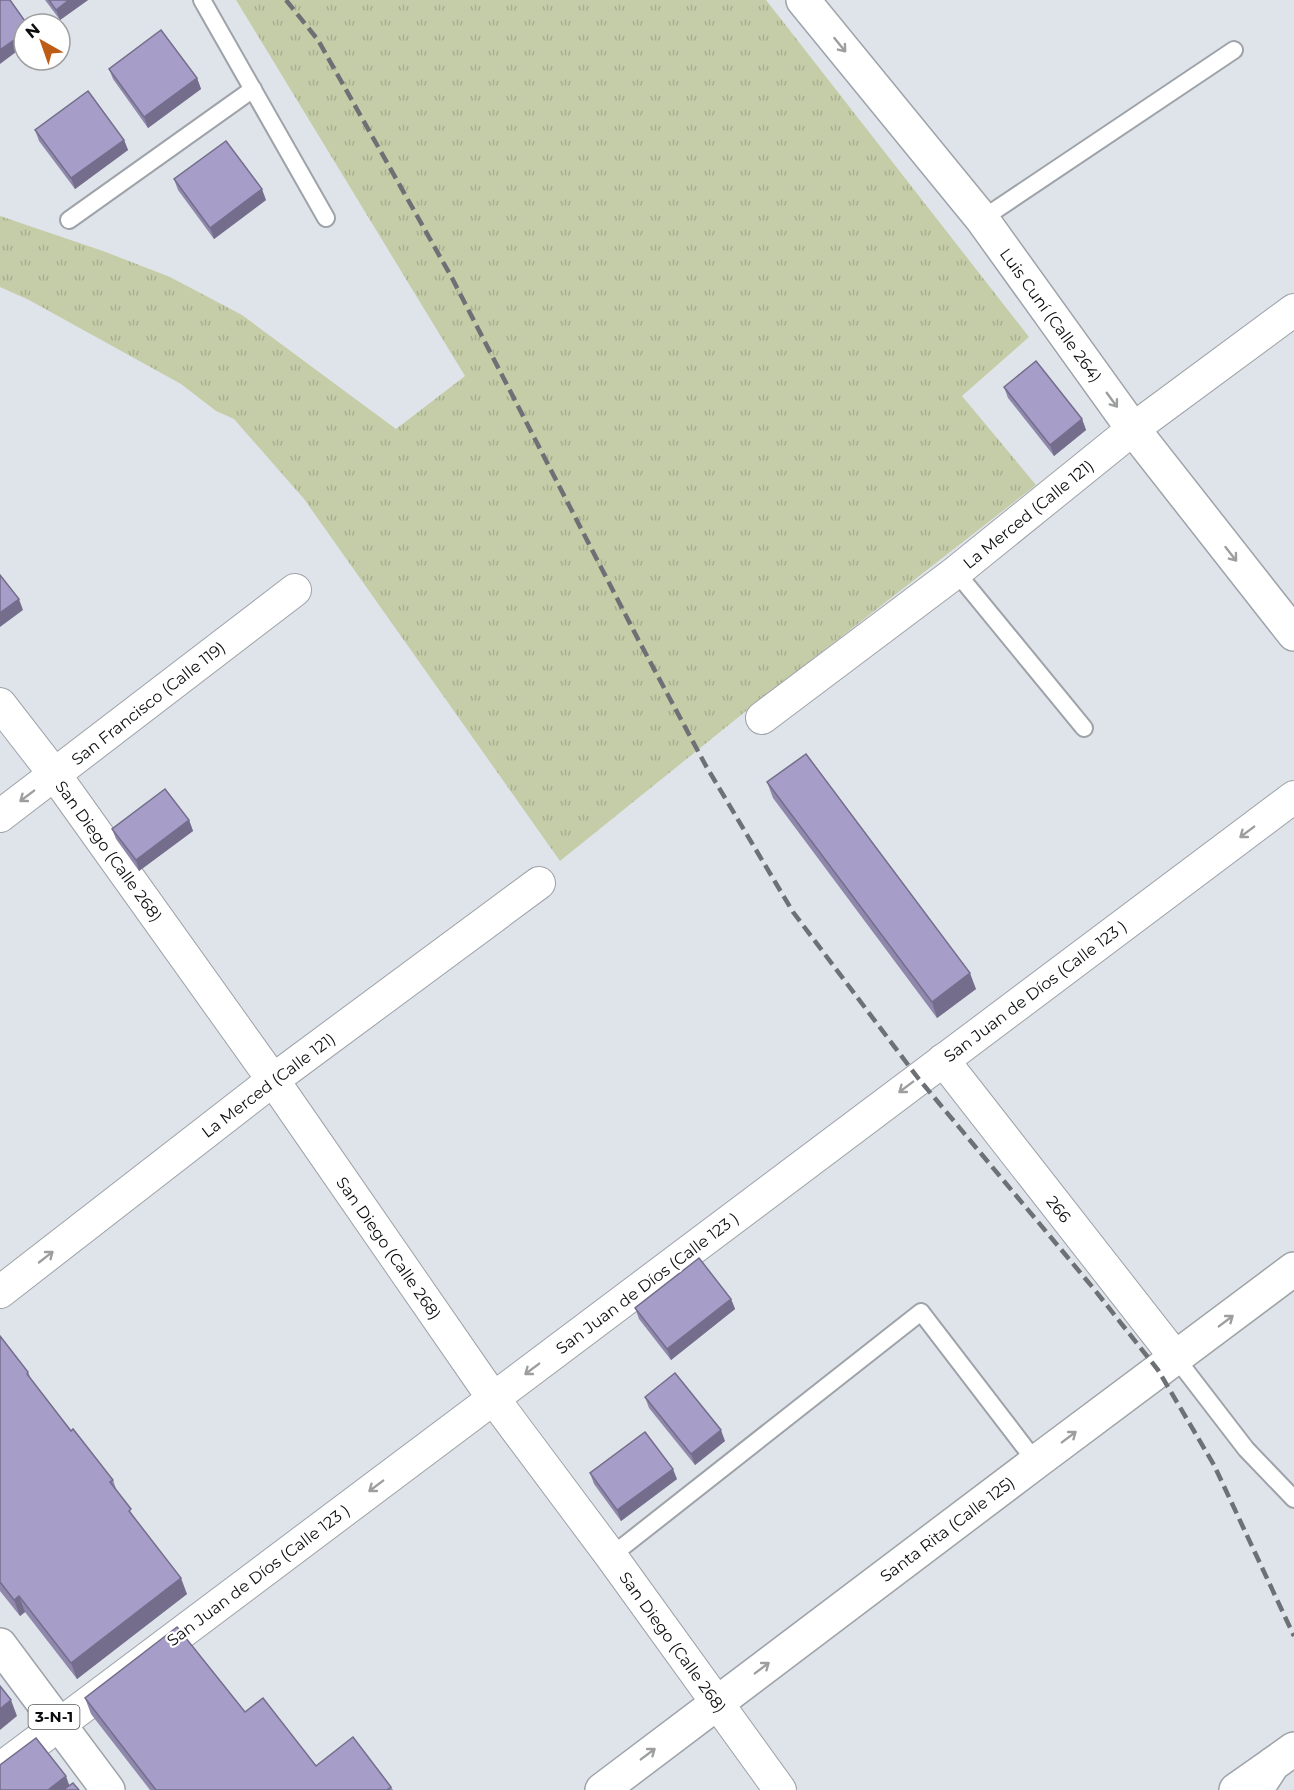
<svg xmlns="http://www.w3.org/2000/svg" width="1294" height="1790" font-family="Montserrat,sans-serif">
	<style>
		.grass { fill: url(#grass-tufts) }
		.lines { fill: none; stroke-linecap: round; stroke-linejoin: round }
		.service-casing { stroke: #9ea3a9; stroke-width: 20 }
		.minor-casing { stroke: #9ea3a9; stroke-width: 34 }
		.tertiary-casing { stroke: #9ea3a9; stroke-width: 36 }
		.secondary-casing { stroke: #9ea3a9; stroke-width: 36 }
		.primary-casing { stroke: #9ea3a9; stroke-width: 36 }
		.service { stroke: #fff; stroke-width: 16 }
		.minor { stroke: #fff; stroke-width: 32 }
		.tertiary { stroke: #fff; stroke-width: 33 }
		.secondary { stroke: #fff; stroke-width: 33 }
		.primary { stroke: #fff; stroke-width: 33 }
		.rail { stroke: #6d7074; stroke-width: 4.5; stroke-dasharray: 12 6; stroke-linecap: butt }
		.wall { fill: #8f87ac }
		.shaded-wall { fill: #746e8c }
		.building { fill: #a69dc8; stroke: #746e8c; stroke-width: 1.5 }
		.oneway { stroke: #9d9e9f }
		.labels { text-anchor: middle; stroke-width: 4.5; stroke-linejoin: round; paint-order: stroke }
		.shield { fill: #fff; stroke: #545556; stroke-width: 1.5 }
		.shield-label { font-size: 15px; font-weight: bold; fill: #0a0c0e }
		.street-label { font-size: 16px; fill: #0a0c0e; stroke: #fff }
	</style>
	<defs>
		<pattern id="grass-tufts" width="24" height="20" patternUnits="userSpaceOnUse" patternTransform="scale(1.5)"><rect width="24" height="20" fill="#c5cda8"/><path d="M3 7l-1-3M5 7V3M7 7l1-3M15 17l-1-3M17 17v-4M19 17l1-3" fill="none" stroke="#a8af8f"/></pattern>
	</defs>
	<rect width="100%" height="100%" fill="#dee4ea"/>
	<!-- grass -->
	<path class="grass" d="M236,0H766L1029,337L962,396L1036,485L751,707L560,861L304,499L234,419L216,411L181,384L29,300L0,287V216L103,251L170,277L242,315L396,429L465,376Z"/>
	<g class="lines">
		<defs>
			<g id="service">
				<path d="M202,0L326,218"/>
				<path d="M982,219L1234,50"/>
				<path d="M69,220L253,89"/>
				<path d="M956,572L1084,728"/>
				<path d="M1176,1358L1246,1449L1294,1499"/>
				<path d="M611,1556L921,1312L1036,1462"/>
			</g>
			<g id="minor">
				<path d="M0,704L55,775L273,1080L493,1398L611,1556L780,1790"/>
				<path d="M762,718L956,572L1133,429L1294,310"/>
				<path d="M0,816L295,590"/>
				<path d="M943,1060L1176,1358"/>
				<path d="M0,1292L273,1080L539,883"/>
				<path d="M0,1769L1294,797"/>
			</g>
			<g id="tertiary">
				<path d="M803,0L982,219L1133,429L1294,634"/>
				<path d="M602,1790L1036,1462L1294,1269"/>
			</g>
			<path id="secondary" d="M1236,1790L1273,1764"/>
			<g id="primary">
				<path d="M0,1645L108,1790"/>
				<path d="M1256,1790L1273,1764L1294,1749"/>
			</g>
		</defs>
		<!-- service casing -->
		<use href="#service" class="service-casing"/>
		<!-- minor casing -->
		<use href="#minor" class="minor-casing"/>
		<!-- tertiary casing -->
		<use href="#tertiary" class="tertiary-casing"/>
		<!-- secondary casing -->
		<use href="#secondary" class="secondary-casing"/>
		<!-- primary casing -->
		<use href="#primary" class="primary-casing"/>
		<!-- service -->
		<use href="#service" class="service"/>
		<!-- minor -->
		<use href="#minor" class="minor"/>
		<!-- tertiary -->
		<use href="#tertiary" class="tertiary"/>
		<!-- secondary -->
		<use href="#secondary" class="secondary"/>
		<!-- primary -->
		<use href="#primary" class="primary"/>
		<!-- rail -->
		<path class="rail" d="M286,0L318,40L452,278L639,641L706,766L793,912L918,1078L1094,1289L1158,1370L1214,1465L1294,1636"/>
	</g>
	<!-- wall -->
	<g class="wall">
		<path d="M45,0H88L60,20Z"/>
		<path d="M109,69L197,78L201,89L148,128L113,79Z"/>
		<path d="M35,130L124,140L128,150L75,189L39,141Z"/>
		<path d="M174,179L266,200L214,239L178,190Z"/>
		<path d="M1004,387L1082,419L1086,430L1054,456L1008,398Z"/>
		<path d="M767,782L976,989L937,1018L773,798Z"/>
		<path d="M189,820L193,831L139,871L116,839L112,829Z"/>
		<path d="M731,1299L735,1309L671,1360L639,1319L635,1308Z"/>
		<path d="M0,1336L28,1372L31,1379L71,1431L113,1480L117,1492L187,1594L77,1679L25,1612L20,1616L0,1591Z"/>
		<path d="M645,1397L725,1441L695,1465L649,1408Z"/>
		<path d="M590,1473L677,1479L621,1521L594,1484Z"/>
		<path d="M85,1698L245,1712L316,1766L391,1787L393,1790H150L91,1714Z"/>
	</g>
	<!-- shaded-wall -->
	<g class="shaded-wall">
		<path d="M69,0H88L60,20L56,10Z"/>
		<path d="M24,33V46L0,64V50Z"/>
		<path d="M197,78L201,89L148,128L144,117Z"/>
		<path d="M124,140L128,150L75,189L71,178Z"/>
		<path d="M262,189L266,200L214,239L210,228Z"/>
		<path d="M1082,419L1086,430L1054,456L1050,445Z"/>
		<path d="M19,599L23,610L0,627V613Z"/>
		<path d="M189,820L193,831L139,871L136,860Z"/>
		<path d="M970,973L976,989L937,1018L932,1002Z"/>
		<path d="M731,1299L735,1309L671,1360L667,1349Z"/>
		<path d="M721,1430L725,1441L695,1465L691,1454Z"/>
		<path d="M673,1469L677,1479L621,1521L617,1510Z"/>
		<path d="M181,1578L187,1594L77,1679L71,1663Z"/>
		<path d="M19,1596L25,1612L20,1616L14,1600Z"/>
		<path d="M11,1700L17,1716L0,1730V1709Z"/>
		<path d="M66,1776L71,1790H48Z"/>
	</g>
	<!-- building -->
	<g class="building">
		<path d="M0,0H10L27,24H24V33L0,50Z"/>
		<path d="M49,0H69L56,10Z"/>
		<path d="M161,30L197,78L144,117L109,69Z"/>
		<path d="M88,91L124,140L71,178L35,130Z"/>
		<path d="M226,141L262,189L210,228L174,179Z"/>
		<path d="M1036,361L1082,419L1050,445L1004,387Z"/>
		<path d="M0,575L19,599L0,613Z"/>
		<path d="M806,754L970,973L932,1002L767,782Z"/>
		<path d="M165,789L189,820L136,860L112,829Z"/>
		<path d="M699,1258L731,1299L667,1349L635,1308Z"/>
		<path d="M0,1336L28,1372L27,1374L71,1431L73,1429L113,1480L110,1482L131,1509L129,1511L181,1578L71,1663L19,1596L14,1600L0,1582Z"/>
		<path d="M675,1373L721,1430L691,1454L645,1397Z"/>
		<path d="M645,1432L673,1469L617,1510L590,1473Z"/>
		<path d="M177,1627L245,1712L263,1698L316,1766L353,1737L391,1787L387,1790H156L85,1698Z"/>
		<path d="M0,1686L11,1700L0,1709Z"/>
		<path d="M36,1738L66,1776L48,1790H0V1765Z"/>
		<path d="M73,1783L79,1790H63Z"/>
	</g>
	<!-- one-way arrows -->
	<defs><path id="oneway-shaft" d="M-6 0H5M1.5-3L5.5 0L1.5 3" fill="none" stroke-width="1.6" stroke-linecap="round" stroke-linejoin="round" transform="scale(1.5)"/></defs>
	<g class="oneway">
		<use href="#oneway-shaft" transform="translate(840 45) rotate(51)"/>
		<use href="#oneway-shaft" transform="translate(1112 400) rotate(54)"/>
		<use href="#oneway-shaft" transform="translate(1231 554) rotate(52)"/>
		<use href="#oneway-shaft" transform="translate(27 796) rotate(143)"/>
		<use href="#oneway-shaft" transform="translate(1247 832) rotate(143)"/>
		<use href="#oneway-shaft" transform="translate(906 1087) rotate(143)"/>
		<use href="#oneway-shaft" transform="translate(46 1257) rotate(-38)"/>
		<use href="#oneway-shaft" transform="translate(1226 1321) rotate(-37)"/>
		<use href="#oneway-shaft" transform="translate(532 1369) rotate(143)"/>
		<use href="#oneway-shaft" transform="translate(1069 1437) rotate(-37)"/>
		<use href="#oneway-shaft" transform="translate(376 1486) rotate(143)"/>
		<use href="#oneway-shaft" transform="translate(762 1668) rotate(-37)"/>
		<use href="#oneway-shaft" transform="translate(648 1754) rotate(-37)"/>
	</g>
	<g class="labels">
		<!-- shield labels -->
		<rect class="shield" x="28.5" y="1705" width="51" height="24" rx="4.5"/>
		<g class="shield-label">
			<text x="54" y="1722">3-N-1</text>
		</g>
		<!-- street labels -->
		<g class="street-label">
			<text transform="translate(1051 315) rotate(54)" y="6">Luis Cuní (Calle 264)</text>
			<text transform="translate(1028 514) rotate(-39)" y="6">La Merced (Calle 121)</text>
			<text transform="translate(148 703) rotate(-38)" y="6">San Francisco (Calle 119)</text>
			<text transform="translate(109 851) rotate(54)" y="6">San Diego (Calle 268)</text>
			<text transform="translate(1035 991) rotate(-37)" y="6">San Juan de Díos (Calle 123 )</text>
			<text transform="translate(268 1085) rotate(-37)" y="6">La Merced (Calle 121)</text>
			<text transform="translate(1059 1209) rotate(52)" y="6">266</text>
			<text transform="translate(389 1248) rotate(55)" y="6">San Diego (Calle 268)</text>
			<text transform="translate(647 1283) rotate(-37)" y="6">San Juan de Díos (Calle 123 )</text>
			<text transform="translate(947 1529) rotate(-37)" y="6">Santa Rita (Calle 125)</text>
			<text transform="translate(258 1575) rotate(-37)" y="6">San Juan de Díos (Calle 123 )</text>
			<text transform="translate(673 1642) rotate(54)" y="6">San Diego (Calle 268)</text>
		</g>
	</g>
	<!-- north arrow -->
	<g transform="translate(42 42) rotate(320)"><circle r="28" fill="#ffffff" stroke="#9d9e9f" stroke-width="1.5"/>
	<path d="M0-4.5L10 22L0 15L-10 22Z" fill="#bc5c17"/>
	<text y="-9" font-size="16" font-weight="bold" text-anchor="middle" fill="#0a0c0e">N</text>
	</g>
</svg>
